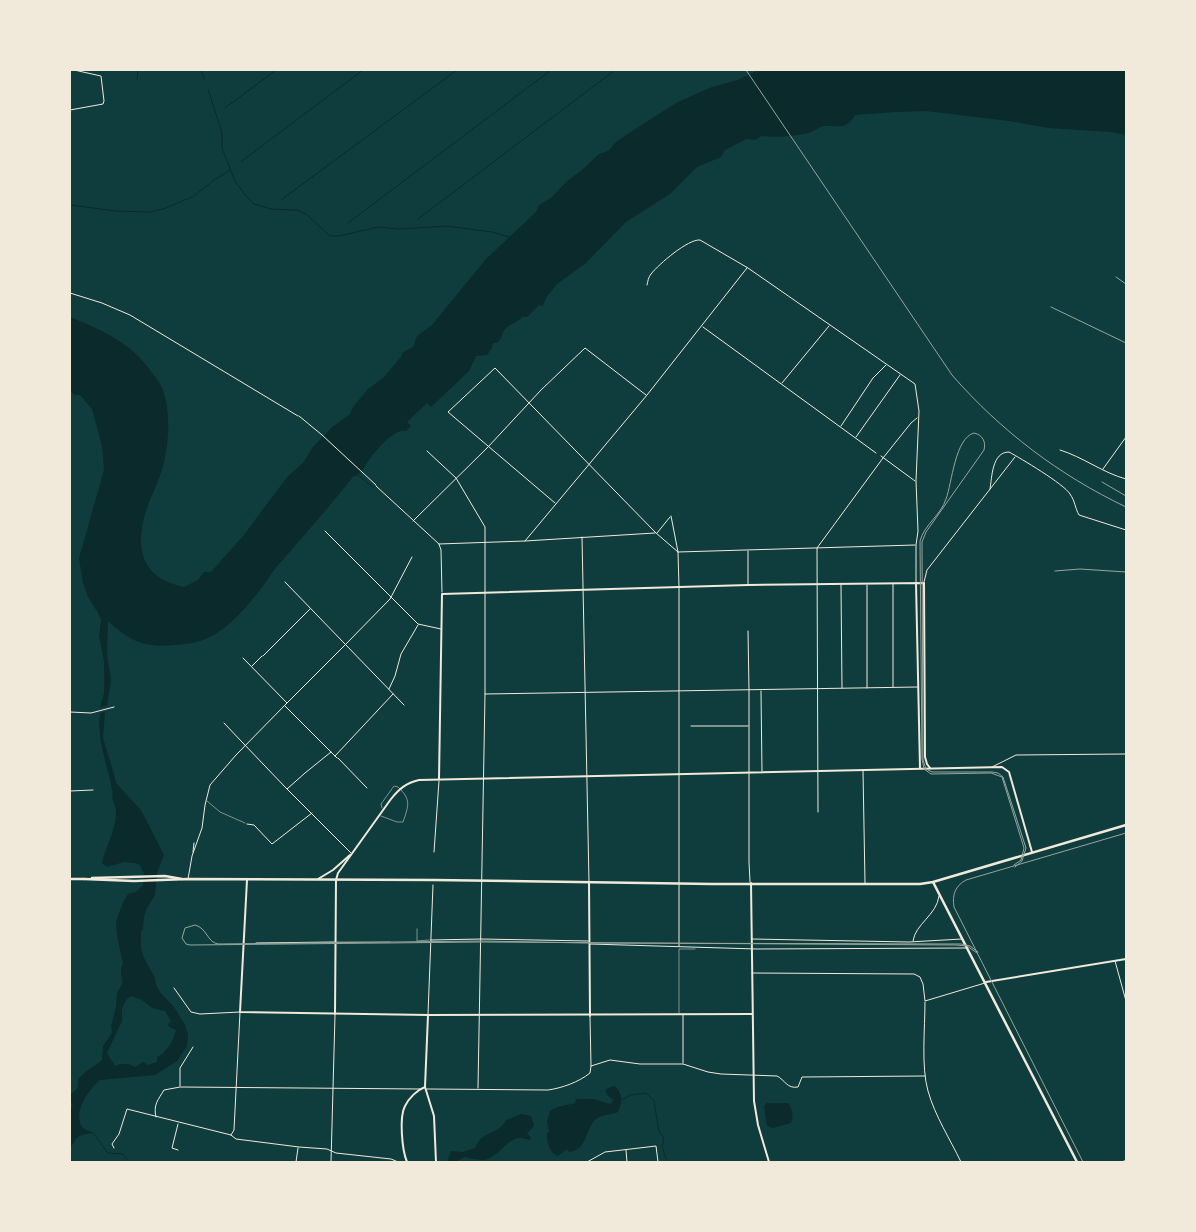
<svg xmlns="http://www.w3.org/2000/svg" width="1196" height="1232" font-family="'Roboto Serif',serif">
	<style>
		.water { fill: #0a2a2b; fill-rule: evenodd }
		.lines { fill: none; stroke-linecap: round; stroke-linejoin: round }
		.stream { stroke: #0a2a2b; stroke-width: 1 }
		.service { stroke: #f1e9da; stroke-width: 0.5 }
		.pedestrian { stroke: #f1e9da; stroke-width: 1 }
		.minor { stroke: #f1e9da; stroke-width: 1 }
		.tertiary { stroke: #f1e9da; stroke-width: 2 }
		.secondary { stroke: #f1e9da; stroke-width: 2 }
		.primary { stroke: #f1e9da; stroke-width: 2.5 }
		.tram { stroke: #97a49c; stroke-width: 1 }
		.rail { stroke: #97a49c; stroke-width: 1 }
	</style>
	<rect width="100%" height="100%" fill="#0f3d3e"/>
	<!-- water -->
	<g class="water">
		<path d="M758,70H1120L1126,71V135L1112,132L1048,128L1009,121L926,111L896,112L855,115C846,131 838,125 824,126C819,127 814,131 809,133C794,136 777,138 761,136L755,140L746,139L725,150L721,157L697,167L670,194L626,222L586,263L557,284L547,296L543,306L539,305L527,317H522C518,322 510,324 505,329C501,334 503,338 497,343H493L492,348L487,355L476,356L469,371L431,407L427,403L407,422L411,426L406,431C394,428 376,450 369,460C364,467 362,474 353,477C329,507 304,536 278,565C273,571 268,579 263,586C247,607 226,633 200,641C192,644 182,644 174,645C145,648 129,641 108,621L107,654L111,680L107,706L100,707L104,693V661L99,636L101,620L98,613L88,597L83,583L79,558L104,470L102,446L92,409L80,395H74L70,390V317C104,331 132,343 153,374C157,379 161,384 163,390C171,414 169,442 163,466C159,481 152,494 147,508C134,547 140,578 184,587L198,580L204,572H211L243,536L288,476L303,463L313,447L331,428L350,414L353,407L368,389L384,377L401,357L402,353L413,347L417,336L432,325L486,259L536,212L539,205L552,197L566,182L582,170L599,154L608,151L617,141L654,117L678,102L712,87L738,80Z"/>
		<path d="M105,712L103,738L114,774L116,783L141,810L164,855L157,873L155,895L147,908L144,917L143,928L141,932V949L144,958L155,978L156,985L160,992L174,1007L184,1023L188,1034L187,1046L177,1061L155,1075L100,1080C89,1089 74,1111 81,1125C83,1130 90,1131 94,1133C78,1135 78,1135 70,1149V1109L73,1106L70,1100V1094C77,1091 79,1087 78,1080C84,1071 94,1067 102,1060L103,1046L112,1033L111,1026L116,1007L117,993L122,984L121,969L123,963L117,936L116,922L123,902L128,894L137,891L143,885L144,874L140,865L135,863L124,862L107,867L102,863C105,847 117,829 116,812C116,807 114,805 113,801C112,797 113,793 112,789C107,764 97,740 100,713ZM131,996L142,1000L152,1008L165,1011L171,1021L168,1024L169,1027L176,1030C174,1040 166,1053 157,1057V1062L148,1065L143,1062L135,1067C128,1063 122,1063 115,1066L107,1053L122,1021V1009L126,1000Z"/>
		<path d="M615,1086C623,1095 623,1101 618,1112C611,1115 601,1114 595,1120C585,1130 587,1151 569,1152L567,1149L558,1156C549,1153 547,1142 547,1133L549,1132L547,1121L550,1111C558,1105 566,1106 575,1103L576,1099C582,1100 587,1098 593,1099C599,1100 604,1103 610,1104L614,1100L608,1096L605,1091L608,1088Z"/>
		<path d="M767,1103H788C792,1107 794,1118 791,1123L773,1128L767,1126L764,1106Z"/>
		<path d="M521,1114L531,1116L534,1126L527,1133L531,1138L530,1140C527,1140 522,1137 518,1138C505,1141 498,1158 484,1160C478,1160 469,1158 464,1157L456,1162H447L451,1151L463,1152L475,1148C482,1132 492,1135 502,1126C504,1124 505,1122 506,1120Z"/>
	</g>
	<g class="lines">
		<!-- stream -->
		<g class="stream">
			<path d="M201,70L204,79"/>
			<path d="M137,79L138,70"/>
			<path d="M208,89L222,133V148L235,181L246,196L254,204L271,209L297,210L306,214L330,236H339L378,227L400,229L446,226L492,232L509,237"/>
			<path d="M225,108L276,70"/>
			<path d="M242,161L363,70"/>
			<path d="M281,200L457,70"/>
			<path d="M70,205L116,211L150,212L163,209L194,196L214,180L230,170"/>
			<path d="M418,219L615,70"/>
			<path d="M348,223L551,70"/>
			<path d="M358,475L374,488"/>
			<path d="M622,1100L630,1095L646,1093L654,1101L659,1131L664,1138L662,1146L667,1162"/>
			<path d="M94,1134L108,1153L123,1154L129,1162"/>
		</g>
		<!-- service -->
		<g class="service">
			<path d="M207,801L220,812L245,823"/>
			<path d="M381,816L397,822H403C409,805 411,799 398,787L394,786L381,804L382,808"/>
			<path d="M417,929V941L429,940"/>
			<path d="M337,942H390"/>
			<path d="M679,1013V949H695"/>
		</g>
		<!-- pedestrian -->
		<g class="pedestrian">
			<path d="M299,416L322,435L376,485"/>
			<path d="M243,658L287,703L345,645"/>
			<path d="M252,666L262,656"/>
			<path d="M224,723L242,742"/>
			<path d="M338,758L367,788"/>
			<path d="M287,789L328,830"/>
			<path d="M247,824L254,825L272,844L312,813"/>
		</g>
		<!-- minor -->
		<g class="minor">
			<path d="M70,110L103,104L104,101L101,76L74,70"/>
			<path d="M647,285C648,281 648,278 651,274C659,264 688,239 700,240L748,268L915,384L919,411L916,481L918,531L916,545V582"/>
			<path d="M70,293L102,303L130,315L298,416"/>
			<path d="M703,327L876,453"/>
			<path d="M782,383L829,326"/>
			<path d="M841,426L873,378L886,365"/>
			<path d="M856,437L900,375"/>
			<path d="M1060,450C1083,457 1103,473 1126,479"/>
			<path d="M427,451L456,478L485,527V694L478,1088"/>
			<path d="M881,456L915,481"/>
			<path d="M1103,469L1126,437"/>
			<path d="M376,486L439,544L441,550L442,592"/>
			<path d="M990,489C992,477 992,452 1009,452C1020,458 1064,484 1070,494C1075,501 1075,508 1079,515L1126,530"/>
			<path d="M555,503L448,412L495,368L656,533L678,552"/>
			<path d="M671,516L678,552L679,587V946"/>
			<path d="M413,521L488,447L541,390L585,348L646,395"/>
			<path d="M325,531L418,624L441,629"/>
			<path d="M657,533L670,517"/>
			<path d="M582,537L589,882"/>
			<path d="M525,541L647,395L747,268"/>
			<path d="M439,544L525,541L655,533"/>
			<path d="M748,551V585"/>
			<path d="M678,552L915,545"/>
			<path d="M285,582L404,705"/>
			<path d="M924,582L927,570L1015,457"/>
			<path d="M893,584V687"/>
			<path d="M841,585L842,688"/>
			<path d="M748,631L749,690V862L750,882"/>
			<path d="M346,644L390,599L412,557"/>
			<path d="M263,656L310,609"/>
			<path d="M867,688V585"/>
			<path d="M389,689L395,676L401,654L418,625"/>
			<path d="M761,691L762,772"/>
			<path d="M485,694L918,687"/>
			<path d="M285,706L337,758"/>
			<path d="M70,712L91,713L114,707"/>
			<path d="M691,726H748"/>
			<path d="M242,742L287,789L305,773L331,752"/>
			<path d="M335,756L393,694"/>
			<path d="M992,767L1016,755L1126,754"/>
			<path d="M863,770L865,883"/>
			<path d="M70,791L93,790"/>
			<path d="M818,812L817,548L883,458L911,423L917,418"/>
			<path d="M328,830L351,853"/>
			<path d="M193,852L194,843"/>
			<path d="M434,852L439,781"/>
			<path d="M188,879L192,856L202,828L205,805L210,785L236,755L287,703"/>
			<path d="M752,939L909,942L962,939"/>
			<path d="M431,940L481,939L588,941"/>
			<path d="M913,941C915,924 937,915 939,896"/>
			<path d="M256,943L334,942"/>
			<path d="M590,944L757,949L966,948"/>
			<path d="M1115,961L1126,1001"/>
			<path d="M752,973L914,974L920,977L923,984L925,1001L985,983"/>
			<path d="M174,988L191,1012L200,1014L240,1012L234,1130L231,1135"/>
			<path d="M925,1002C925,1028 921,1067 928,1091C935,1116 950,1139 961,1162"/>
			<path d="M428,1014L433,885"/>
			<path d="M683,1063V1015"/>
			<path d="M591,1066L610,1060L640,1064H683L708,1072L721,1074L777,1076C785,1080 787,1089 798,1087L802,1077L925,1076"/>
			<path d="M180,1086V1068L193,1047"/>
			<path d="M427,1089L548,1090C562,1088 579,1082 590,1073L591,1066L590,1017"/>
			<path d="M156,1117C153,1105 158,1100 164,1090L180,1087L421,1089"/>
			<path d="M178,1124L172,1148L178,1150"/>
			<path d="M114,1148L112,1144L119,1134L127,1109L231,1135L236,1139L299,1147L327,1149L336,1153L391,1159L396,1161"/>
			<path d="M626,1150L627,1162"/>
			<path d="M296,1162L298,1148"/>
			<path d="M331,1162L335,1015"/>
			<path d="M587,1162L605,1152L656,1146L658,1162"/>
		</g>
		<!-- tertiary -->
		<g class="tertiary">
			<path d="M916,583L920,768"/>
			<path d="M439,779L442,594L748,585L924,583L925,757L927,764L930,768"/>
			<path d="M318,879L333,870L350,855"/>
			<path d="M336,880L338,873L391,799C399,789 406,783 419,780L1002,767L1009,772L1032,852"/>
			<path d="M589,883L590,1016"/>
			<path d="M751,883L754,1101L758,1125L769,1162"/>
			<path d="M986,982L1126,959"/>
			<path d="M428,1015L752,1014"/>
		</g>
		<!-- secondary -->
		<g class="secondary">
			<path d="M247,880L240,1012L428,1015L425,1087L434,1116L436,1162"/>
			<path d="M335,1014L336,880"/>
			<path d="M407,1162C402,1150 399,1117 405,1106C409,1098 417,1090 425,1087"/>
			<path d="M1123,1162L1126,1161"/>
		</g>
		<!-- primary -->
		<g class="primary">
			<path d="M92,878L165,876L182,879"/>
			<path d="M70,879H84"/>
			<path d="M84,879L134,881L188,879L434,880L712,884H920L933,882L1126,825"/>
			<path d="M933,882L1077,1162"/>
		</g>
		<!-- tram -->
		<g class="tram">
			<path d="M1014,865L1021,860L1024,848L1002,777L991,773L931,774L924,769L922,759L920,541C924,525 941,515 946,499C952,483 955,438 974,433C983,435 986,442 984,450L926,532L922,542L923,760L926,769L932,772H992L998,773L1003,777L1026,848L1022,861L1015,867"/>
			<path d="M977,953L967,946L956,945L481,942L190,945L186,944L182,938L185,928L195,925C207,928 207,942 218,944L481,941L589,943L961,944L970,946L978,952"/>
			<path d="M1083,1162L954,907C952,895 955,886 966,880L1126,833"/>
		</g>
		<!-- rail -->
		<g class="rail">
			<path d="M746,70L952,375C1001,431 1059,475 1126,507"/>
			<path d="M1116,277L1126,284"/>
			<path d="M1051,307L1126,343"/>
			<path d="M1102,482L1126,496"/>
			<path d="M1055,571L1080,569L1126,572"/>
		</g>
	</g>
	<!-- border -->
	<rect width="1196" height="1232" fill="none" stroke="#f1e9da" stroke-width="142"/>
</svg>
